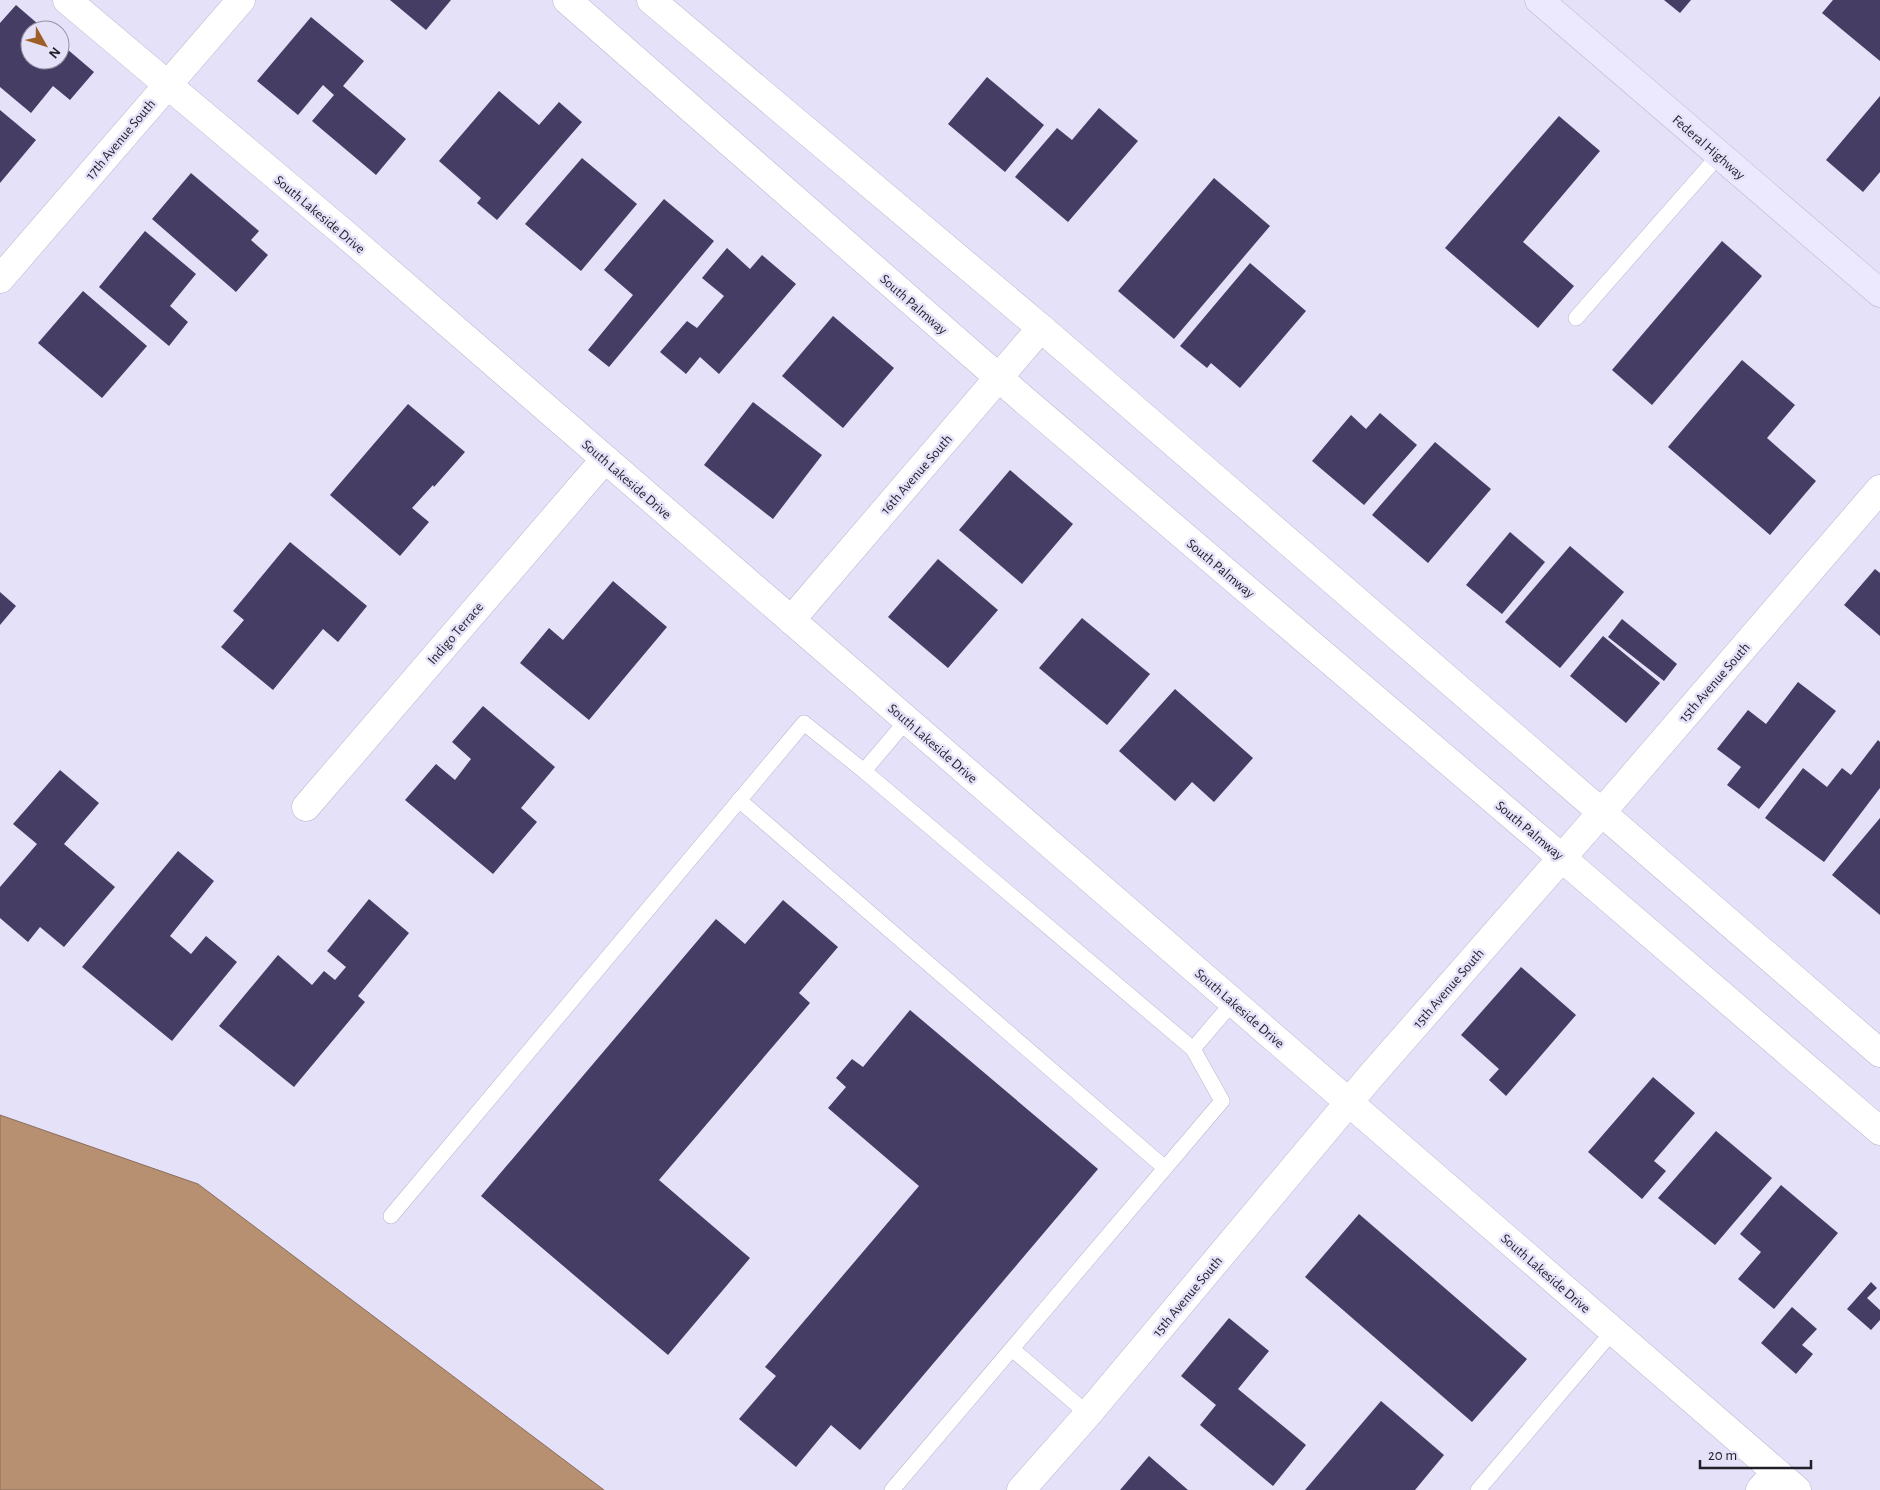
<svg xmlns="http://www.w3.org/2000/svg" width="1880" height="1490" font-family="'Alegreya Sans',sans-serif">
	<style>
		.water { fill: #b78f71; stroke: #8a6d5b }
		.building { fill: #453d63 }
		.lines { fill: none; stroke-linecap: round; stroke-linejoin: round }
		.lane-casing { stroke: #bab7ce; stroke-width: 16 }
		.street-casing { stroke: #bab7ce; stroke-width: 29 }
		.secondary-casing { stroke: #bab7ce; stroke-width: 29 }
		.lane { stroke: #fff; stroke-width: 15 }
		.street { stroke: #fff; stroke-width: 28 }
		.secondary { stroke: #ece8fd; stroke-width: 28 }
		.labels { text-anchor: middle; stroke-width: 5; stroke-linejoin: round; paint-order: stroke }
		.street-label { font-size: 14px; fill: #201f27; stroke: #e4e1f9 }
	</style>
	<rect width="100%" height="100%" fill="#e4e1f9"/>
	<!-- water -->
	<path class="water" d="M0,1115L198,1184L604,1490H0Z"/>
	<!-- building -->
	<g class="building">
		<path d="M390,0H451L426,30Z"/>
		<path d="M1664,0H1691L1680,13Z"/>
		<path d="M1833,0H1880V61L1822,13Z"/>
		<path d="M16,5L45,30H30V60H60V43L94,72L70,100L53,86L31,113L0,87V23Z"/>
		<path d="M311,17L364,61L343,86L406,139L376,175L312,121L334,95L323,85L298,115L257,81Z"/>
		<path d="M987,77L1044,125L1005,172L948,124Z"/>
		<path d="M499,91L539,125L559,102L582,122L497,220L477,203L481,198L439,161Z"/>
		<path d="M1880,96V172L1863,192L1826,160Z"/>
		<path d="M1099,108L1138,141L1068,222L1015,177L1057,128L1072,140Z"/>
		<path d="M0,110L36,140L0,183Z"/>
		<path d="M1559,116L1600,151L1523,242L1574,286L1538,328L1445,248Z"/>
		<path d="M582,158L637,204L581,271L525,224Z"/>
		<path d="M191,173L259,231L251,240L268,255L236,292L152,219Z"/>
		<path d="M1214,178L1270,226L1174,339L1118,291Z"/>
		<path d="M664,199L714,241L609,367L588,350L633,295L604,270Z"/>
		<path d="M145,231L196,274L170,306L188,322L169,346L99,287Z"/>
		<path d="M1722,241L1762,276L1652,405L1612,370Z"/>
		<path d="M727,248L750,269L762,255L796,284L719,374L700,357L686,374L660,352L687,321L697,328L724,296L702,278Z"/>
		<path d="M1250,263L1306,311L1240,388L1211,363L1207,368L1180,346Z"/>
		<path d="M83,291L147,346L102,398L38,343Z"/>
		<path d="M833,316L894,368L843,428L782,376Z"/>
		<path d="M1742,360L1795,405L1767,438L1816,481L1770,535L1668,447Z"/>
		<path d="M753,402L822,455L773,519L704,465Z"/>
		<path d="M408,404L465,452L434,487L433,485L412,508L429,522L400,556L330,495Z"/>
		<path d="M1380,413L1417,445L1364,505L1312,461L1351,415L1366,429Z"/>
		<path d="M1435,442L1491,489L1428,563L1372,515Z"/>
		<path d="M1010,470L1073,524L1022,584L959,530Z"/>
		<path d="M1510,532L1545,562L1502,614L1466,585Z"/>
		<path d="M290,542L367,606L338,642L323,629L273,690L221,647L244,620L233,611Z"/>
		<path d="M1570,546L1624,592L1560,668L1505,622Z"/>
		<path d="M938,559L998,610L948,668L888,617Z"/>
		<path d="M1875,569L1880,573V636L1844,605Z"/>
		<path d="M613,581L667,627L589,720L520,663L549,628L563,640Z"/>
		<path d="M0,592L16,606L0,625Z"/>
		<path d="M1082,618L1150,674L1107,725L1039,668Z"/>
		<path d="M1622,619L1677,664L1664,681L1608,637Z"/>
		<path d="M1603,636L1660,683L1626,723L1570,676Z"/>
		<path d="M1798,682L1836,711L1759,809L1727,785L1741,767L1717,749L1748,710L1766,724Z"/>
		<path d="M1175,689L1253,758L1214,802L1192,782L1175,801L1119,751Z"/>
		<path d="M483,706L555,767L521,808L537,822L493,874L405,800L436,764L455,780L471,759L452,742Z"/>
		<path d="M1878,740L1880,742V788L1824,862L1765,818L1803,768L1827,787L1842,768L1851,775Z"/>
		<path d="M60,770L99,803L64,844L115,887L64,947L40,927L28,942L0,918V887L37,844L13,824Z"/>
		<path d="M1880,818V915L1832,875Z"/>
		<path d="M178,851L214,881L170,936L191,954L206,936L237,962L172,1041L82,967Z"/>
		<path d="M369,899L409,933L358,996L365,1002L294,1087L219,1026L278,955L312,985L324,971L335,980L346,967L327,951Z"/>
		<path d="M783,900L838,947L799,993L810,1003L659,1180L750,1258L668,1355L481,1196L716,919L745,944Z"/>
		<path d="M1521,967L1576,1015L1506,1096L1489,1080L1499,1069L1461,1035Z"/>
		<path d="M910,1010L1098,1169L860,1450L831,1425L796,1467L739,1419L776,1376L765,1367L919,1186L828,1108L846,1087L836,1078L852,1059L863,1067Z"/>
		<path d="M1653,1077L1695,1113L1654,1161L1666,1171L1642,1199L1588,1152Z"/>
		<path d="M1716,1131L1772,1178L1715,1245L1658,1198Z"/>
		<path d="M1781,1185L1838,1233L1774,1309L1738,1279L1761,1252L1740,1234Z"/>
		<path d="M1359,1214L1527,1359L1472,1422L1305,1277Z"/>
		<path d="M1871,1282L1877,1288L1867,1298L1880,1310V1320L1871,1330L1847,1309Z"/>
		<path d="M1792,1307L1817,1329L1802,1345L1813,1354L1796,1374L1761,1343Z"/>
		<path d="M1229,1318L1269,1351L1238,1389L1306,1445L1273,1486L1200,1425L1216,1405L1181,1376Z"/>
		<path d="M1381,1401L1444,1455L1415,1490H1305Z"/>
		<path d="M1149,1456L1188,1490H1120Z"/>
	</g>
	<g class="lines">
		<defs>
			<g id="lane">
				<path d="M1576,318L1719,155"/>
				<path d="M864,771L1193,1049L1233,1002"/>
				<path d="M739,800L1165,1168"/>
				<path d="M391,1216L804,723L864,771L907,720"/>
				<path d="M1012,1349L1088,1414"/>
				<path d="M892,1490L1222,1101L1193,1049"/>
				<path d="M1478,1490L1613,1331"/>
			</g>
			<g id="street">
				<path d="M67,0L345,234L1797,1490"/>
				<path d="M567,0L1023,399L1562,858L1880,1131"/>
				<path d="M651,0L1041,328L1880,1053"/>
				<path d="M0,279L241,0"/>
				<path d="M791,620L1041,328"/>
				<path d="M306,807L605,459"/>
				<path d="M1021,1490L1088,1414L1370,1077L1602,812L1880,489"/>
				<path d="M1760,1490L1776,1472"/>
			</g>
			<path id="secondary" d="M1539,0L1880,293"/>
		</defs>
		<!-- lane casing -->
		<use href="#lane" class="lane-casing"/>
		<!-- street casing -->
		<use href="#street" class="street-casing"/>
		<!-- secondary casing -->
		<use href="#secondary" class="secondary-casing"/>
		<!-- lane -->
		<use href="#lane" class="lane"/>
		<!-- street -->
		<use href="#street" class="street"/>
		<!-- secondary -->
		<use href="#secondary" class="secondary"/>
	</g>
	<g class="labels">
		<!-- street labels -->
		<g class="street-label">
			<text transform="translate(120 139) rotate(-50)" y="5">17th Avenue South</text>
			<text transform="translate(1709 147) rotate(41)" y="5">Federal Highway</text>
			<text transform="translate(320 214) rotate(40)" y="5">South Lakeside Drive</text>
			<text transform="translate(914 304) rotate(41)" y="5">South Palmway</text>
			<text transform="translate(916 474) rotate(-49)" y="5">16th Avenue South</text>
			<text transform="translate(627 479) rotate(41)" y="5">South Lakeside Drive</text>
			<text transform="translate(1221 568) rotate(40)" y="5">South Palmway</text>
			<text transform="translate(455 633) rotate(-49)" y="5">Indigo Terrace</text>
			<text transform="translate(1714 682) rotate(-49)" y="5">15th Avenue South</text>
			<text transform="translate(933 743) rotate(41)" y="5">South Lakeside Drive</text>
			<text transform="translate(1530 830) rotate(40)" y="5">South Palmway</text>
			<text transform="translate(1448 988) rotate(-49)" y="5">15th Avenue South</text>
			<text transform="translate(1240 1008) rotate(41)" y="5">South Lakeside Drive</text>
			<text transform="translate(1546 1273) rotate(41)" y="5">South Lakeside Drive</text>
			<text transform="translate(1187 1296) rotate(-50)" y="5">15th Avenue South</text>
		</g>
	</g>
	<!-- north arrow -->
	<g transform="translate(45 45) rotate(129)"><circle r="24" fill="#e4e1f9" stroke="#9693a5"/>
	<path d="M0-4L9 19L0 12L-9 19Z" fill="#9e5f27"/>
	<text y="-8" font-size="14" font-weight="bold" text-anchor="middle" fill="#201f27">N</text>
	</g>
	<!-- scale -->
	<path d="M1700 1460v8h111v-8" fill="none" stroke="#201f27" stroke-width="2.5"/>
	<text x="1708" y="1460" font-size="15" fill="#201f27" stroke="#e4e1f9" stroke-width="4" paint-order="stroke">20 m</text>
</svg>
